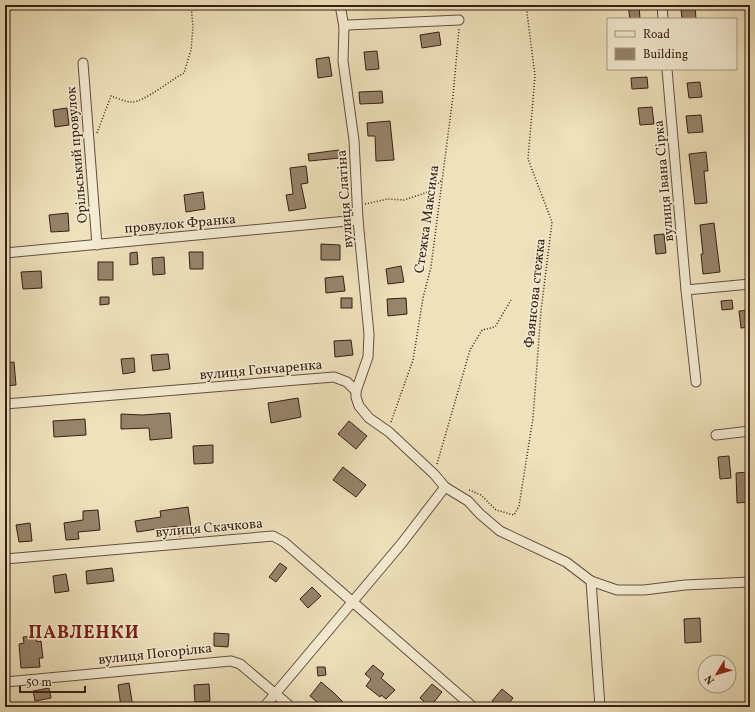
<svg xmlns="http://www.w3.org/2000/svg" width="755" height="712" font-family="Vollkorn,serif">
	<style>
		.building { fill: #96846b; stroke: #371f14 }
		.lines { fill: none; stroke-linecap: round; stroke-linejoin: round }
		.street-casing { stroke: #65503e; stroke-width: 11 }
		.path { stroke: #371f14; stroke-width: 1.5; stroke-dasharray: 1 2; stroke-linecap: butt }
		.street { stroke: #f4ecd3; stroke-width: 9 }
		.labels { text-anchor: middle; stroke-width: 3; stroke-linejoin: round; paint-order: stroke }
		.street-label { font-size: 14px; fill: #371f14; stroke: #f4ecd3 }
		.district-label { font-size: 18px; font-weight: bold; letter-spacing: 1px; fill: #7a1f14; stroke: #f4ecd3 }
	</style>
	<rect width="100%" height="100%" fill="#eee1bb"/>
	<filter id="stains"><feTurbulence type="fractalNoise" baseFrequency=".005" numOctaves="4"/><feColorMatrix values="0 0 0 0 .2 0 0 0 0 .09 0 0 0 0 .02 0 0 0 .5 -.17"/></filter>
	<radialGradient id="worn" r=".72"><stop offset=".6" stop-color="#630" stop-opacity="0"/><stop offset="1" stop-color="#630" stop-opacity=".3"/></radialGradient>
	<!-- building -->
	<g class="building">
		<path d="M628,5H639L640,19H630Z"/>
		<path d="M695,7L696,19H682L681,9Z"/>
		<path d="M439,32L441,45L422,48L420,35Z"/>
		<path d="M377,51L379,69L366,70L364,52Z"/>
		<path d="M329,57L332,76L318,78L316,59Z"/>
		<path d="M647,77L648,88L632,89L631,78Z"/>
		<path d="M700,82L702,97L689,98L687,83Z"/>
		<path d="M382,91L383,103L360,104L359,92Z"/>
		<path d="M652,107L654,124L640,125L638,108Z"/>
		<path d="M67,108L69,125L55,127L53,110Z"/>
		<path d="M701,115L703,132L688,133L686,116Z"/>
		<path d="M390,121L394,160L376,161L375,136H368L367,123Z"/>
		<path d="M339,150L340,158L309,161L308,154Z"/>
		<path d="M706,152L708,171H704L707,203L695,204L689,154Z"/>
		<path d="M306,166L308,183L301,184L306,208L289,211L286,195L293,194L290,168Z"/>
		<path d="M203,192L205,209L186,212L184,195Z"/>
		<path d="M68,213L69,231L51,232L49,215Z"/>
		<path d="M714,223L720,272L703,274L701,254H703L700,225Z"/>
		<path d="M664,234L666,253L656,254L654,235Z"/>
		<path d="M321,244L340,245V260H321Z"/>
		<path d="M137,252L138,264L130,265V253Z"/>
		<path d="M189,252H203V269H190Z"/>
		<path d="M164,257L165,274L153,275L152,258Z"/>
		<rect x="98" y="262" width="15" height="18"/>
		<path d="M401,266L404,282L388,284L386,269Z"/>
		<path d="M41,271L42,288L23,289L21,272Z"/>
		<path d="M343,276L345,291L326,293L325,278Z"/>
		<path d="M100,297H109V304L100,305Z"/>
		<rect x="341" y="298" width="11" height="10"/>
		<path d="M406,298L407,314L388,316L387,299Z"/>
		<path d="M732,300L733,309L722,310L721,301Z"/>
		<path d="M750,310V327L741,328L739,311Z"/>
		<path d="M351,340L353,355L335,357L334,341Z"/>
		<path d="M168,354L170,369L153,371L151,355Z"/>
		<path d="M134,358L135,372L123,374L121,359Z"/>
		<path d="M14,362L16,385L5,386V363Z"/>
		<path d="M298,398L301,417L271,423L268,403Z"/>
		<path d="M170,413L172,438L150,440L149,428L121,429V414L142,415Z"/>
		<path d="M85,419L86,435L54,437L53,421Z"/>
		<path d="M349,421L367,436L356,449L338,434Z"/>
		<path d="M213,445V463L194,464L193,446Z"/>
		<path d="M729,456L731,478L720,479L718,457Z"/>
		<path d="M343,467L366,485L356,497L333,480Z"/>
		<path d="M748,472L749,502L737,503L736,473Z"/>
		<path d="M188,507L192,534L179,536L177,526L137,532L135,521L161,517L160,511Z"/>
		<path d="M98,510L100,530L78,532L79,539L66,540L64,523L83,520V511Z"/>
		<path d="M30,523L32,541L19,542L16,525Z"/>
		<path d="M280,563L287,568L276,582L269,577Z"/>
		<path d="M112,568L114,581L87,584L86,571Z"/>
		<path d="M66,574L69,591L55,593L53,576Z"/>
		<path d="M312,587L321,596L308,608L300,599Z"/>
		<path d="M700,618L701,642L685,643L684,619Z"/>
		<path d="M214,633L229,634L228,647L214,646Z"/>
		<path d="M36,636L37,642L41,641L43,658H39L40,667L21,668L19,644L24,643L23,637Z"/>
		<path d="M373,665L384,674L381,678L395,690L386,699L381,695L380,697L366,686L371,679L365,674Z"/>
		<path d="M317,667H325L326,675L318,676Z"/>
		<path d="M321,682L334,693L348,707H323L310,696Z"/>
		<path d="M129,683L133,707H121L118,685Z"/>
		<path d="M209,684L210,701L195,702L194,685Z"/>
		<path d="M432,684L442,692L430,707L420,698Z"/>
		<path d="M49,688L51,698L35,701L33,691Z"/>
		<path d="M502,689L513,698L506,707H500L492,701Z"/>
	</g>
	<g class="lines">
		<defs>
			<g id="street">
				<path d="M340,5L344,27L343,61L354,140L358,220L369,334L368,357L356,391V397L359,406L369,418L389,432L434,474L445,487L468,501L480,514L500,531L566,562L591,581L617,590H644L685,585L750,582"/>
				<path d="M662,5L663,19"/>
				<path d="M344,27L348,25L459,20"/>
				<path d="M83,63L97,245"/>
				<path d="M667,69L686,290L750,284"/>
				<path d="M5,253L358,220"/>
				<path d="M686,290L696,382"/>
				<path d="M5,404L334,377L347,382L356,391"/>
				<path d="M716,435L750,431"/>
				<path d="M5,559L273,536L284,542L473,707"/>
				<path d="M591,581L600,707"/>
				<path d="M5,682L231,661L240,664L291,707"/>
				<path d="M264,707L402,543L445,487"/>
			</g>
		</defs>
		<!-- street casing -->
		<use href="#street" class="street-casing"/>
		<!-- path -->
		<g class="path">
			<path d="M460,5V11"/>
			<path d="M97,133L111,96C117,98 125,102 132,102C144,102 172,79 184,73L191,50L193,27L191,5"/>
			<path d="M365,204L388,199L404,200L428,192L442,180"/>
			<path d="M391,422L413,360L423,298L431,267L453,96L459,29"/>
			<path d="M437,464L470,350L482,330L495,327L511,300"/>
			<path d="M469,490L481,495L496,510L514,515L519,506L533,418L541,311L552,222L528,159L535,76L526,5"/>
		</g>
		<!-- street -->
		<use href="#street" class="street"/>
	</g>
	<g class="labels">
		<!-- street labels -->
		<g class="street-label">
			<text transform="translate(76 155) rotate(-95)" y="5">Орільський провулок</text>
			<text transform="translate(663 181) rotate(-95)" y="5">вулиця Івана Сірка</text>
			<text transform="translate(344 199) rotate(-94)" y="5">вулиця Слатіна</text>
			<text transform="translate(426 219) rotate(-82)" y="5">Стежка Максима</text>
			<text transform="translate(180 223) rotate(-5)" y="5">провулок Франка</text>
			<text transform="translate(534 293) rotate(-84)" y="5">Фаянсова стежка</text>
			<text transform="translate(261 369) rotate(-5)" y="5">вулиця Гончаренка</text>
			<text transform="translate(209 527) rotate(-5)" y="5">вулиця Скачкова</text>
			<text transform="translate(155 653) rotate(-6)" y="5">вулиця Погорілка</text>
		</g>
		<!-- district labels -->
		<g class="district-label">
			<text x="84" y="638">ПАВЛЕНКИ</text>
		</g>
	</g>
	<!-- margin -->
	<rect width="755" height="712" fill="none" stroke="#eee1bb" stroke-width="20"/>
	<rect x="6" y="6" width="743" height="700" fill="none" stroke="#371f14" stroke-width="2"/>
	<rect x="10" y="10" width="735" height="692" fill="none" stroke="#371f14"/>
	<!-- legend -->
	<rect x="607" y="18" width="130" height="52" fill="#f4ecd3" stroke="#a89a87"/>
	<rect x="615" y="31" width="20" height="6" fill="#f4ecd3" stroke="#a89a87"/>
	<text x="643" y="38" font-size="12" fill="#371f14">Road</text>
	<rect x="615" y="48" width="20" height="12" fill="#96846b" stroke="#a89a87"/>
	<text x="643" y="58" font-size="12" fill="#371f14">Building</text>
	<!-- north arrow -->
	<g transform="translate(717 674) rotate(232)"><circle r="19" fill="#f4ecd3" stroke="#a89a87"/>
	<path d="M0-3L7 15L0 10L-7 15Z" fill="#8f2418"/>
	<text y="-6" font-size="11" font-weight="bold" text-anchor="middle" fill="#371f14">N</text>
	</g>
	<!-- scale -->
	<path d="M20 686v6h65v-6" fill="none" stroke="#371f14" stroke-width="2"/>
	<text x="26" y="686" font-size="12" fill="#371f14" stroke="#f4ecd3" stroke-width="3" paint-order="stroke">50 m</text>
	<rect width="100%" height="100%" filter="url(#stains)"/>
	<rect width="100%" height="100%" fill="url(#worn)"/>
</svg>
